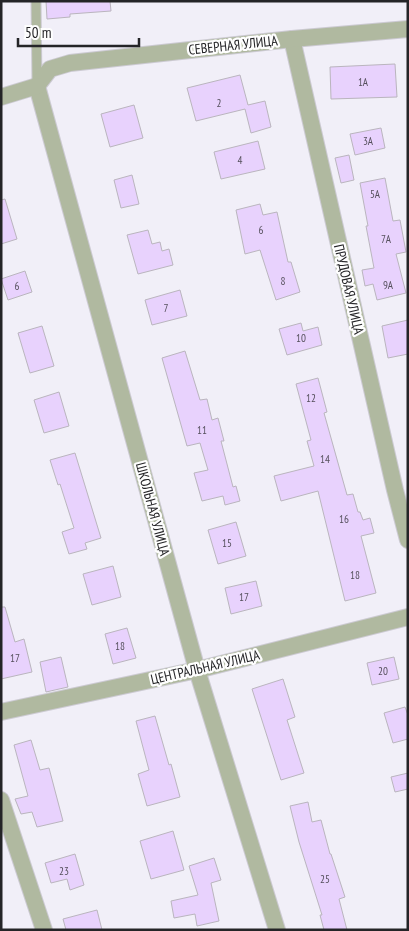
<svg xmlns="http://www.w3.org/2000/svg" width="409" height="931" font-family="'PT Sans Narrow',sans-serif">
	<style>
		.building { fill: #e8d2fd; stroke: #bab5be }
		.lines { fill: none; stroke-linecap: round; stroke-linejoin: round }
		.lane-casing { stroke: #cccad2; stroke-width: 11 }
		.street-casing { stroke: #cccad2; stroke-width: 18 }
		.lane { stroke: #b0b9a0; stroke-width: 9 }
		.street { stroke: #b0b9a0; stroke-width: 16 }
		.labels { text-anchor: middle; stroke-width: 4.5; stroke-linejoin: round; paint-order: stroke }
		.number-label { font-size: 11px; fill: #55505c }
		.street-label { font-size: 14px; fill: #242427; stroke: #fefefe }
	</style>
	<rect width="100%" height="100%" fill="#f1eff8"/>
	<!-- building -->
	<g class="building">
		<path d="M46,1H110L111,11L70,14V17L47,19Z"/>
		<path d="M395,64L397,97L331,99L330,67Z"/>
		<path d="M240,75L248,105L265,101L271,127L251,133L245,109L196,121L187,88Z"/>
		<path d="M134,105L143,138L110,147L101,114Z"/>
		<path d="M381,128L385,148L355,155L350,134Z"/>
		<path d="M258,141L265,169L221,179L214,152Z"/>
		<path d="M349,155L354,180L341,183L335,158Z"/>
		<path d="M132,175L139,204L121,208L114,180Z"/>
		<path d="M385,178L393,221L400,220L406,252L396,254L406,293L377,300L373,284L365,286L362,270L374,268L366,226H368L360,183Z"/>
		<path d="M5,199L17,239L1,244V200Z"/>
		<path d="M260,204L263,215L277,212L288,262H291L300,292L276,300L260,250L245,254L236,210Z"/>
		<path d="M148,230L152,244L160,242L162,251L169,249L173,265L138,274L127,235Z"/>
		<path d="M25,271L32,292L8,300L1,279Z"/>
		<path d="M180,290L187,316L152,325L145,300Z"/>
		<path d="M408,320V354L388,358L382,326Z"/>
		<path d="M301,323L303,331L318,327L322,345L287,355L279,329Z"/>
		<path d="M42,326L54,366L30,373L18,333Z"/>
		<path d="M185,351L200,400L207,399L212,420L218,418L224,441H221L233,487L236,486L240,501L225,505L223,496L202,501L194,473L208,470L200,443L187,446L162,358Z"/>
		<path d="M318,378L327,412L324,413L347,495L353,494L358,512H360L363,520L370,518L374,533L361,536L376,593L345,601L318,491L281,501L274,476L314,466L307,441L311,440L296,384Z"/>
		<path d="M59,392L69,426L44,433L34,400Z"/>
		<path d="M75,453L101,538L85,543L87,549L69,554L62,532L74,528L60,484L58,485L50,460Z"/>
		<path d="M236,522L246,556L218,564L208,530Z"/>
		<path d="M113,566L121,597L92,605L83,574Z"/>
		<path d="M256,581L262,606L231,614L225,588Z"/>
		<path d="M1,607H5L15,642L24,639L32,672L1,679Z"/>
		<path d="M127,628L136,658L113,664L105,634Z"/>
		<path d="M61,657L68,687L46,692L40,662Z"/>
		<path d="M394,657L399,679L372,685L367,663Z"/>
		<path d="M283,679L295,717L287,720L304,773L281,780L252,689Z"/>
		<path d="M405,707L408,715V739L393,743L384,713Z"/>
		<path d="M155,716L169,765L171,764L180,797L147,806L138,774L149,770L136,721Z"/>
		<path d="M31,740L40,770L49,768L63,821L37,827L32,812L21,814L15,799L28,796L14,745Z"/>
		<path d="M408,773V789L395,792L391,777Z"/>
		<path d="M308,802L312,822L321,820L330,854H331L345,897L339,899L347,930H324L320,915H322L299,842L290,806Z"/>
		<path d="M173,831L184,870L151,879L140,841Z"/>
		<path d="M75,854L84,885L70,890L67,879L51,883L45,863Z"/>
		<path d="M214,858L221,880L211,883L219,921L197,926L195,914L174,918L171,901L198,895L189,866Z"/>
		<path d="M97,910L102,930H66L63,919Z"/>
	</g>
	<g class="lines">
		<defs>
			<path id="lane" d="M36,1L37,83"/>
			<g id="street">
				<path d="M292,39L395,490L408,540"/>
				<path d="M37,86L197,670L277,930"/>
				<path d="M37,86L50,69L70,63L292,39L408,29"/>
				<path d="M1,97L37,86"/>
				<path d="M1,712L197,670L408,617"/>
				<path d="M1,800L44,930"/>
			</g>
		</defs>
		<!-- lane casing -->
		<use href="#lane" class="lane-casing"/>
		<!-- street casing -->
		<use href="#street" class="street-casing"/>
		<!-- lane -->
		<use href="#lane" class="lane"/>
		<!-- street -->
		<use href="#street" class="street"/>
	</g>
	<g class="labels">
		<!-- number labels -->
		<g class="number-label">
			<text x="363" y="86">1А</text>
			<text x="219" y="107">2</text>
			<text x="368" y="145">3А</text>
			<text x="240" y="164">4</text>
			<text x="375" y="198">5А</text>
			<text x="261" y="234">6</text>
			<text x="386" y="243">7А</text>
			<text x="283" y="285">8</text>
			<text x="388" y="289">9А</text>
			<text x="17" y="290">6</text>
			<text x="166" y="312">7</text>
			<text x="301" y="342">10</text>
			<text x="311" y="402">12</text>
			<text x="202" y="434">11</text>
			<text x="325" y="463">14</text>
			<text x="344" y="523">16</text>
			<text x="227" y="547">15</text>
			<text x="355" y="579">18</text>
			<text x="244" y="601">17</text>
			<text x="120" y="650">18</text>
			<text x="15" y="662">17</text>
			<text x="383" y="675">20</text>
			<text x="64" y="875">23</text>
			<text x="325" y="883">25</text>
		</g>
		<!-- street labels -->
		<g class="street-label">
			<text transform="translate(233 45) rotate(-6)" y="5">СЕВЕРНАЯ УЛИЦА</text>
			<text transform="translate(349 289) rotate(77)" y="5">ПРУДОВАЯ УЛИЦА</text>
			<text transform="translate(153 509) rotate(75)" y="5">ШКОЛЬНАЯ УЛИЦА</text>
			<text transform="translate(205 667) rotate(-13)" y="5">ЦЕНТРАЛЬНАЯ УЛИЦА</text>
		</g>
	</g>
	<!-- border -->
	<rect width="409" height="931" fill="none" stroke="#242427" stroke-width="5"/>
	<!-- scale -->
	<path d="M18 38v8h121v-8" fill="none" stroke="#242427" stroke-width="2.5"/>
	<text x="25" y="38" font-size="15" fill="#242427" stroke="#fefefe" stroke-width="4" paint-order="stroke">50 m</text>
</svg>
